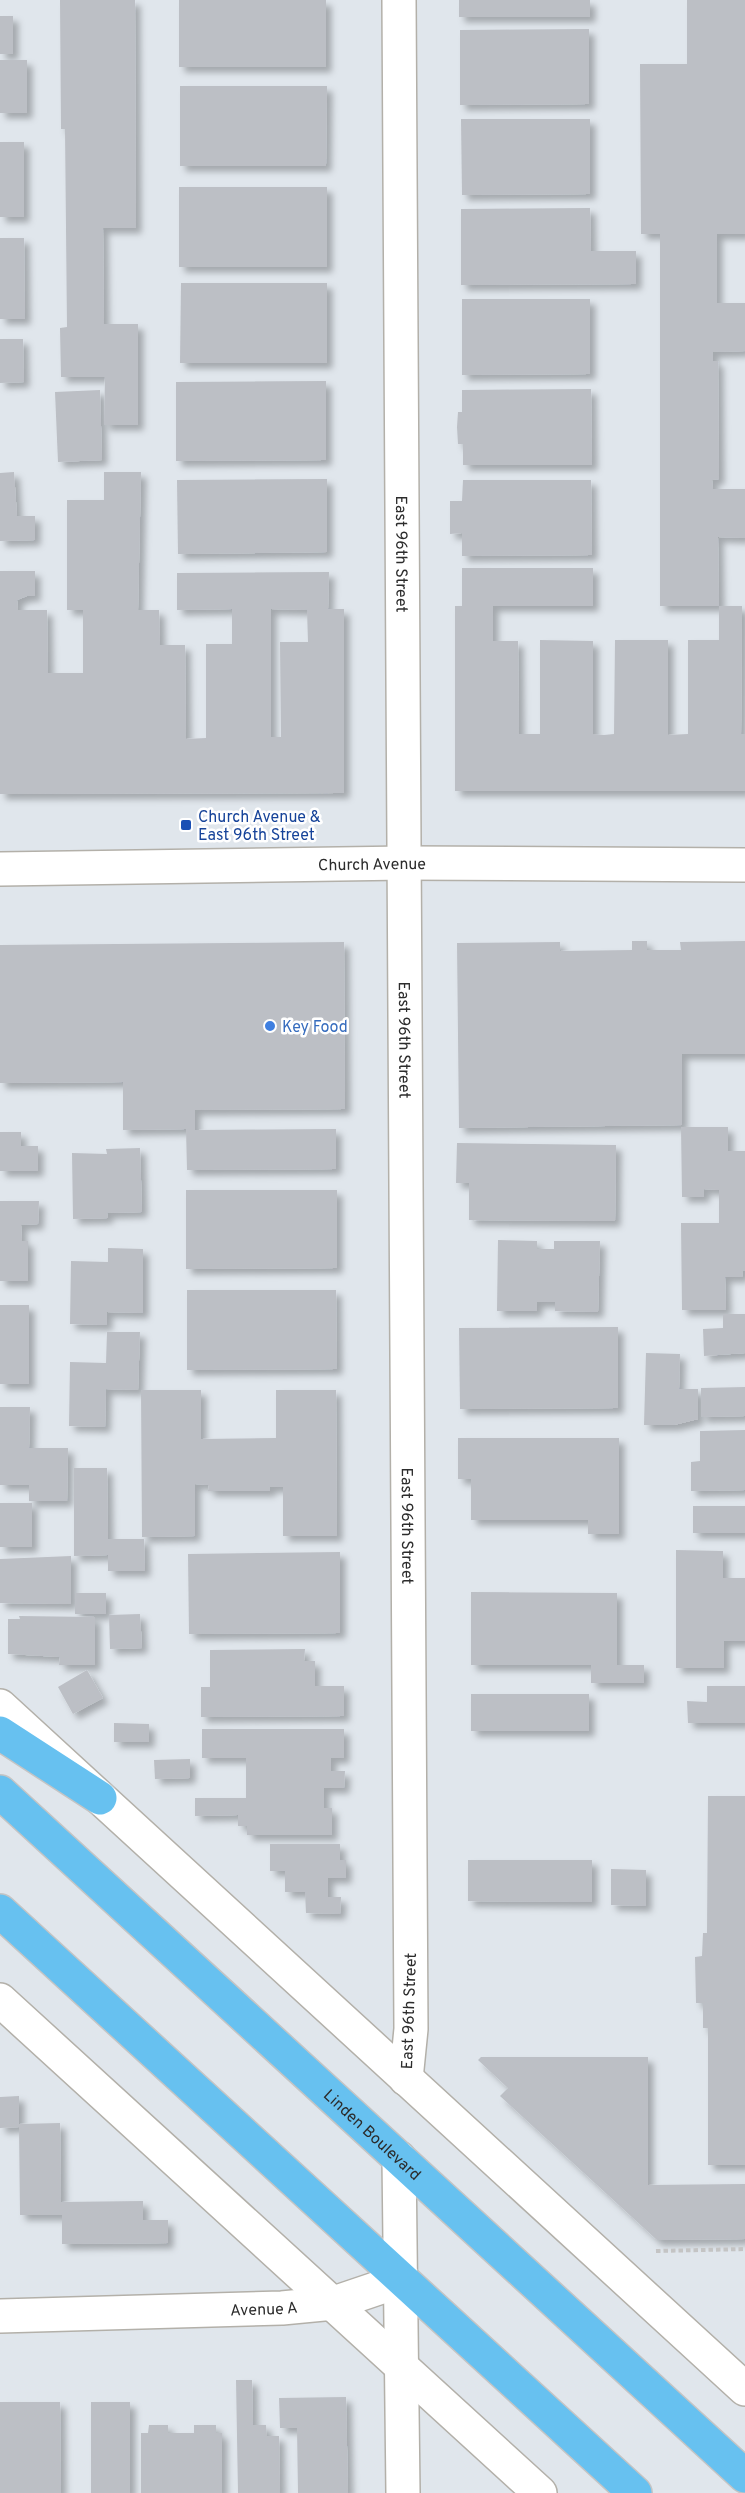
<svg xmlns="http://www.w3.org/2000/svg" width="745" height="2493" font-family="Overpass,sans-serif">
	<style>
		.building { fill: #bcbfc5; fill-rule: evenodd; filter: url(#shadow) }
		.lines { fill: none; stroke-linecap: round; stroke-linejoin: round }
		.minor-casing { stroke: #b3b0a9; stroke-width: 36 }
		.highway-casing { stroke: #c4c4c4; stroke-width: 36 }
		.path { stroke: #c4c4c4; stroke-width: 4; stroke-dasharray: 4.5 3; stroke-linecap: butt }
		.minor { stroke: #fff; stroke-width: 33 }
		.highway { stroke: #67c1f0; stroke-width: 33 }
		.transit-dot { fill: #1a4fb4; stroke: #fff; stroke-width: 2 }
		.shop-dot { fill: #3f7fe0; stroke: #fff; stroke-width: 2 }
		.labels { text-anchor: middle; stroke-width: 5; stroke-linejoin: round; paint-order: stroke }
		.street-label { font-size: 16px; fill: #2c2c2c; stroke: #fff }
		.transit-label { font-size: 16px; fill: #164399; stroke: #fff; text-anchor: start }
		.shop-label { font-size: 16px; fill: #366cbe; stroke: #fff; text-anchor: start }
	</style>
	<defs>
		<filter id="shadow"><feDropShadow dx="5.5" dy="5.5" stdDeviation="3" flood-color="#0004"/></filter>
	</defs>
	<rect width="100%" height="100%" fill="#e0e6ec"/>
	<!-- building -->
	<g class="building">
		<path d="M60,0H135L136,228H103L104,324H138V425H104L105,377H61L60,328L67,327L65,129H61Z"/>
		<rect x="179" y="0" width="147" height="67"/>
		<rect x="459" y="0" width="131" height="17"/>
		<path d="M687,0H745V234H717V303H745V351L713,352V361H718L719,479L712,480L713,489H745V538L718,537L719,606H660V234H641L640,64H687Z"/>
		<rect x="0" y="16" width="13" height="38"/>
		<path d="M589,29V104L460,105V30Z"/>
		<rect x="0" y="60" width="27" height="53"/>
		<path d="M180,86H327L326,166H180Z"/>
		<path d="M461,119H590V194L462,195Z"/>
		<rect x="0" y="142" width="24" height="75"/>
		<rect x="179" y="187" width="148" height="80"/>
		<path d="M590,208L591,251H636V284L461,285V209Z"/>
		<path d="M0,238H24L25,319H0Z"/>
		<path d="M181,283H327V363H180Z"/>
		<path d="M462,299H590V374L462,375Z"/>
		<path d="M0,339H23L24,382L0,383Z"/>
		<path d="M326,381V460L176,461V382Z"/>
		<path d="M591,389L592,465H463V444H458L457,427L458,412H462V390Z"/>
		<path d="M100,390L102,460L58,462L55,392Z"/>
		<path d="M14,472L17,516H35V540L0,541V473Z"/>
		<path d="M104,472H141L138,610H159L160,645H185L186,739L206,738V644H232V609L177,610V573L329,572L328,609H344V793L0,794V571H35V596H27L17,600L18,610H47L48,673H83V610H67V500H104ZM271,609L307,610L308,642H280L281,737H271Z"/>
		<path d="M327,479V552L178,554L177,480Z"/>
		<path d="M463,480H591L592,555L462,556V533L450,534V501H462Z"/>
		<path d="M462,568H593V606H493V641H518L519,734H540V640L593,641V734L604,735L614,734L615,640H668V735L688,734V640H719V606H742L741,734H745V791H455V606H462Z"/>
		<path d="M632,941H647V950H681L680,942L745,941V1054H682V1125L459,1128L457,943L560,942V951L632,950Z"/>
		<path d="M344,942L345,1109L195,1110V1130L336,1129V1169L187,1170L186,1129L123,1130V1082L0,1083V945Z"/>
		<path d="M681,1127H728V1151H745V1271H743L742,1277H725L726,1310H682L681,1223H719V1190L704,1189V1197H682Z"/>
		<path d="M0,1132H21V1146H38V1171H0Z"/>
		<path d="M457,1143L616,1145L615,1221L469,1220V1183H456Z"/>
		<path d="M140,1148L142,1212L107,1213L108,1218L73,1219L72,1153L107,1154L106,1149Z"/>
		<path d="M186,1190H337V1268L186,1269Z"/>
		<path d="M0,1201H39L38,1224L21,1225L22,1241H28V1281H0Z"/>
		<path d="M498,1240L537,1241V1249H554V1241H600L598,1312L555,1311V1302H537V1311H497Z"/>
		<path d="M108,1248L143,1249V1313L107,1312V1325L70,1324L71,1261L108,1262Z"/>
		<path d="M187,1290H336L337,1369L187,1370Z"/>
		<rect x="0" y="1305" width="29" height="79"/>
		<path d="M723,1314H745V1353L704,1356L703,1329L723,1328Z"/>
		<path d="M618,1327V1408L460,1409L459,1328Z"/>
		<path d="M107,1332H140L138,1390L106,1389L105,1427L69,1426L70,1362L106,1363Z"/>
		<path d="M646,1353L680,1354L679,1389H698V1419L674,1425H644Z"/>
		<path d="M745,1387V1416L701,1417V1388Z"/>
		<path d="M141,1390H201V1439L276,1438V1390H336L337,1536H283V1487H270V1491H208L209,1485L195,1484V1536L142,1537Z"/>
		<path d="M0,1407H30L29,1448H68L67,1501H29V1485H0Z"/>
		<path d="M745,1430V1490L691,1491V1462L700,1461V1431Z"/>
		<path d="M458,1438H619V1534H588V1520H471V1479H458Z"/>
		<path d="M74,1468H107L108,1539H144L145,1571H108V1555L74,1556Z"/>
		<rect x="0" y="1503" width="32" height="44"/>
		<rect x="693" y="1506" width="52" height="27"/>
		<path d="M676,1550L723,1551V1578H745V1641H724V1668H676Z"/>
		<path d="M340,1552V1633L189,1634L188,1554Z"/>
		<path d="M71,1556V1604L0,1603V1559Z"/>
		<path d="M471,1592L617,1593V1665H644V1683H591V1665H471Z"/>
		<rect x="75" y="1593" width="31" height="21"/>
		<path d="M140,1614L142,1648L110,1649L109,1615Z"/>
		<path d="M19,1616L95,1617V1665H59L60,1657L8,1654V1619H20Z"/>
		<path d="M305,1649L304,1661H315V1686H344V1716L201,1717V1687H210V1650Z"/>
		<path d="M87,1670L103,1698L73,1714L58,1687Z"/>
		<path d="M707,1686H745V1723H688L687,1701L707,1702Z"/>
		<rect x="471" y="1694" width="118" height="37"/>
		<path d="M114,1723L149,1724V1742H114Z"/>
		<path d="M202,1729H344V1758H331V1771H345L344,1788H324V1808H332V1835H247V1826H238V1815L195,1816V1798H246V1758H202Z"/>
		<path d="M190,1759V1778L155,1779L154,1760Z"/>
		<path d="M708,1796H745V2165H708V2028H703V2003H696L695,1957L702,1956L703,1933H707Z"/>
		<path d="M270,1844H340V1860H346V1878H328V1897H341L340,1914L306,1913L305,1892H285V1871H270Z"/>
		<path d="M468,1860H592V1902L468,1901Z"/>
		<path d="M611,1869L646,1870V1906L611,1905Z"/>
		<path d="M481,2057H648V2185L745,2184V2239L657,2240L500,2096L508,2088L478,2060Z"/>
		<path d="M19,2096V2124L60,2123L61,2202L143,2201V2220H168V2243L62,2244V2215H20L19,2127L0,2128V2097Z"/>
		<path d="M236,2380H252L253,2425H266L267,2436H279L280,2493H238Z"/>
		<path d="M346,2397L348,2493H298L297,2428H280L279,2398Z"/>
		<path d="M0,2402H60L61,2493H0Z"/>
		<rect x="91" y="2402" width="39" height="91"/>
		<path d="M149,2425H168V2433H194V2425H216V2433H222V2493H141V2433H148Z"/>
	</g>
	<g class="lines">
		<defs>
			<g id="minor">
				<path id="s1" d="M399,0L411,2029L406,2079"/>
				<path id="s2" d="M0,869L406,863L745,865"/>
				<path d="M0,1706L745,2389"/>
				<path d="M0,2000L540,2493"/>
				<path d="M399,2158L403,2493"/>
				<path id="s3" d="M0,2316L282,2308L334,2303L402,2280"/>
			</g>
			<g id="highway">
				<path d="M0,1733L100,1798"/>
				<path id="s4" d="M0,1792L745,2476"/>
				<path d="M0,1911L635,2493"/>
			</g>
		</defs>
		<!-- minor casing -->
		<use href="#minor" class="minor-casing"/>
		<!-- highway casing -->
		<use href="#highway" class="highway-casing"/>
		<!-- path -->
		<path class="path" d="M656,2251L745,2249"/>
		<!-- minor -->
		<use href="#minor" class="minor"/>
		<!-- highway -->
		<use href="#highway" class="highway"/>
	</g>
	<!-- markers -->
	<rect class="transit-dot" x="180" y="819" width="12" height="12" rx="3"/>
	<circle class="shop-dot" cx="270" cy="1026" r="6"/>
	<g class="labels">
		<!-- street labels -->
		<g class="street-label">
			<text dy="6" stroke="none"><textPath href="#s1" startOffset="554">East 96th Street</textPath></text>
			<text dy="6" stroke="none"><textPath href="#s2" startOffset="372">Church Avenue</textPath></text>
			<text dy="6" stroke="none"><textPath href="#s1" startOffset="1040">East 96th Street</textPath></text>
			<text dy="6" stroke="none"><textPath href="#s1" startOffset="1526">East 96th Street</textPath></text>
			<text transform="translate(408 2011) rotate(-88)" y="6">East 96th Street</text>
			<text dy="6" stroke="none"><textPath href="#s4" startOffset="506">Linden Boulevard</textPath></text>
			<text dy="6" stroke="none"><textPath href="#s3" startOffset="264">Avenue A</textPath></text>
		</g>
		<!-- transit labels -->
		<g class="transit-label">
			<text x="198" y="822">Church Avenue &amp;<tspan x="198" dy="18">East 96th Street</tspan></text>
		</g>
		<!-- shop labels -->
		<g class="shop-label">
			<text x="282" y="1032">Key Food</text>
		</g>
	</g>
</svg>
